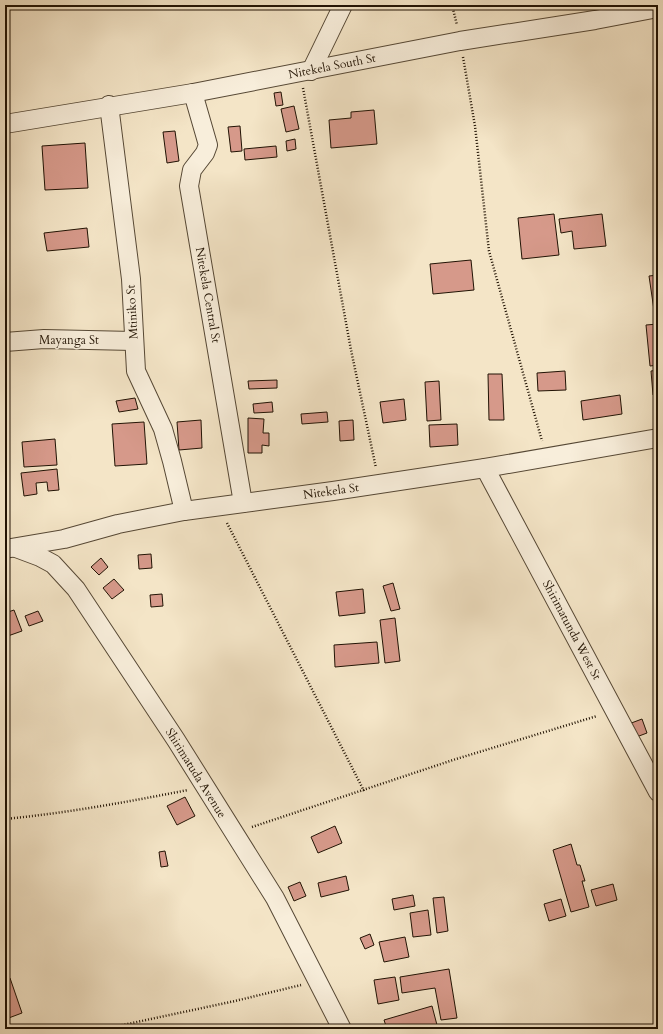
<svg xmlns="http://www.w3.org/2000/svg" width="663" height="1034" font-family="Cardo,serif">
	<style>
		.building { fill: #d6998a; stroke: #211304 }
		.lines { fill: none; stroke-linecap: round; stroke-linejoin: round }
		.minor-casing { stroke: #564835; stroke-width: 20 }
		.path { stroke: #211304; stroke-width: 2.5; stroke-dasharray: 1 2; stroke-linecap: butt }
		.minor { stroke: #f8eedb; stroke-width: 18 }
		.labels { text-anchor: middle; stroke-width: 3; stroke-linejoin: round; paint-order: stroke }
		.street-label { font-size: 12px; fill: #211304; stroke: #f8eedb }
	</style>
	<rect width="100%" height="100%" fill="#f4e5c7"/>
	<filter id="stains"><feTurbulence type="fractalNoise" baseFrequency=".005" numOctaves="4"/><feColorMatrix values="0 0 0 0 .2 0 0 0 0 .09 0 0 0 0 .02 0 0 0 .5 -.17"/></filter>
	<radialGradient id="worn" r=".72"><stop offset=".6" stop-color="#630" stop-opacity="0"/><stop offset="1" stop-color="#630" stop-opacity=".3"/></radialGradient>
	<!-- building -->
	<g class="building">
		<path d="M281,92L283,105L276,106L274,93Z"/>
		<path d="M294,106L299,129L286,132L281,109Z"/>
		<path d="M374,110L377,144L331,148L329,120L351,118V112Z"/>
		<path d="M240,126L242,151L231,152L228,127Z"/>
		<path d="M175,131L179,161L167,163L163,132Z"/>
		<path d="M295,139L296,149L287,151L286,141Z"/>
		<path d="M85,143L88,188L45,190L42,146Z"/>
		<path d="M276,146L277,157L245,160L244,149Z"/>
		<path d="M554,214L559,255L522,259L518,218Z"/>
		<path d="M602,214L606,246L574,249L572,231L561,233L559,219Z"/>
		<path d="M87,228L89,247L47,251L44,233Z"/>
		<path d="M471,260L474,290L433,294L430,264Z"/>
		<path d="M658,275V317H655L649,276Z"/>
		<path d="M658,324V365L650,366L646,325Z"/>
		<path d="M658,370V395H653L651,371Z"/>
		<path d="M565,371L566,390L538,391L537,373Z"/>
		<path d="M488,374H502L504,420H489Z"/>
		<path d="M277,380V388L249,389L248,381Z"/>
		<path d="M439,381L441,420L427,421L425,382Z"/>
		<path d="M620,395L622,414L583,420L581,401Z"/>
		<path d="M135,398L138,409L119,412L116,401Z"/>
		<path d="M404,399L406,420L383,423L380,402Z"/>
		<path d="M272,402L273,412L254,413L253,404Z"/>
		<path d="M327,412L328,422L302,424L301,414Z"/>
		<path d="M248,418L264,419L263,433H269V446L262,445V453H248Z"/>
		<path d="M201,420L202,448L179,450L177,422Z"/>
		<path d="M353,420L354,440L340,441L339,421Z"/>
		<path d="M144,422L147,464L115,466L112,424Z"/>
		<path d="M457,424L458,445L430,447L429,425Z"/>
		<path d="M55,439L57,465L24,467L22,442Z"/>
		<path d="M57,469L59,490L48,491L47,482L36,483L37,494L24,496L21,473Z"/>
		<path d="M151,554L152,568L139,569L138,555Z"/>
		<path d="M101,558L108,567L99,575L91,567Z"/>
		<path d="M114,579L124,590L112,599L103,588Z"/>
		<path d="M393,583L400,609L391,611L383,586Z"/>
		<path d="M363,589L365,613L339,616L336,592Z"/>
		<path d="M162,594L163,606L151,607L150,595Z"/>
		<path d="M14,610L22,631L5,637V613Z"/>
		<path d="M38,611L43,621L29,626L25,616Z"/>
		<path d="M395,618L400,661L385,663L380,620Z"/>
		<path d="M377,642L379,663L335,667L334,645Z"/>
		<path d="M642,719L647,733L631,739L626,725Z"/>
		<path d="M185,797L195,816L177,825L167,806Z"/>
		<path d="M335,826L342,843L318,853L311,837Z"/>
		<path d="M571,844L577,865H580L585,881H582L589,907L571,912L553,850Z"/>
		<path d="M165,851L168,866L161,867L159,852Z"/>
		<path d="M346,876L349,890L321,897L318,883Z"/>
		<path d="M300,882L306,896L294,901L288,887Z"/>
		<path d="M613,884L617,900L596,906L591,890Z"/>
		<path d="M413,895L415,906L394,910L392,899Z"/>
		<path d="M444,897L448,931L437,933L433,898Z"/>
		<path d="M561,899L566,916L549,921L544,904Z"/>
		<path d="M428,910L431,935L413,937L410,913Z"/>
		<path d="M370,934L374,945L365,949L360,938Z"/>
		<path d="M405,937L409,957L384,962L379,942Z"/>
		<path d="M449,969L457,1018L441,1020L435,988L402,993L400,977Z"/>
		<path d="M395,977L399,1000L378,1004L374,980Z"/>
		<path d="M10,978L22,1013L6,1019L5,980Z"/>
		<path d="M432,1006L437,1025L423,1029H387L384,1020Z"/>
	</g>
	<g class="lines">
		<defs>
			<g id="minor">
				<path d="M311,71L343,5"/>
				<path d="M193,93L208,145L205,153L192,170L189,186L243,503"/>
				<path d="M109,105L131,279L136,371L163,429L172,461L184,511"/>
				<path d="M5,124L193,93L460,41L595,20L658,8"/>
				<path d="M5,342L44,339L133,341"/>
				<path d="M485,468L658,792"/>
				<path d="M16,548L40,557L53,564L76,589L176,740L275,898L342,1029"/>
				<path d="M5,549L64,539L118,524L184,511L333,491L485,468L658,438"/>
			</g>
		</defs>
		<!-- minor casing -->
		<use href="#minor" class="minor-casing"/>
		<!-- path -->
		<g class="path">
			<path d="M452,5L457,25"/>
			<path d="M463,57L475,126L489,251L542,441"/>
			<path d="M303,88L351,350L376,468"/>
			<path d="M227,523L364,791"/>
			<path d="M5,819C67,813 127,802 188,790"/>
			<path d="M252,827L453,760L597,716"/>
			<path d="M104,1029L235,1001L301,985"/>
		</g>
		<!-- minor -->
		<use href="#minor" class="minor"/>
	</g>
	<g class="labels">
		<!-- street labels -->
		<g class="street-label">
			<text transform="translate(332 66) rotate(-11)" y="4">Nitekela South St</text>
			<text transform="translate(208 295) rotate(80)" y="4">Nitekela Central St</text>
			<text transform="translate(132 312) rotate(-93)" y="4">Mtiniko St</text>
			<text x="69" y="344">Mayanga St</text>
			<text transform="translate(331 491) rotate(-8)" y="4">Nitekela St</text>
			<text transform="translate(572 630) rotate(62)" y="4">Shirimatunda West St</text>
			<text transform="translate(196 773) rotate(58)" y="4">Shirimatuda Avenue</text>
		</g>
	</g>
	<!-- margin -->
	<rect width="663" height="1034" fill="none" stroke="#f4e5c7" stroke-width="20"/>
	<rect x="6" y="6" width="651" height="1022" fill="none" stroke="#211304" stroke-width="2"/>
	<rect x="10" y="10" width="643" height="1014" fill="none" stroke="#211304"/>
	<rect width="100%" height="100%" filter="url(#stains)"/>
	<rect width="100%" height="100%" fill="url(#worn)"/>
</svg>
